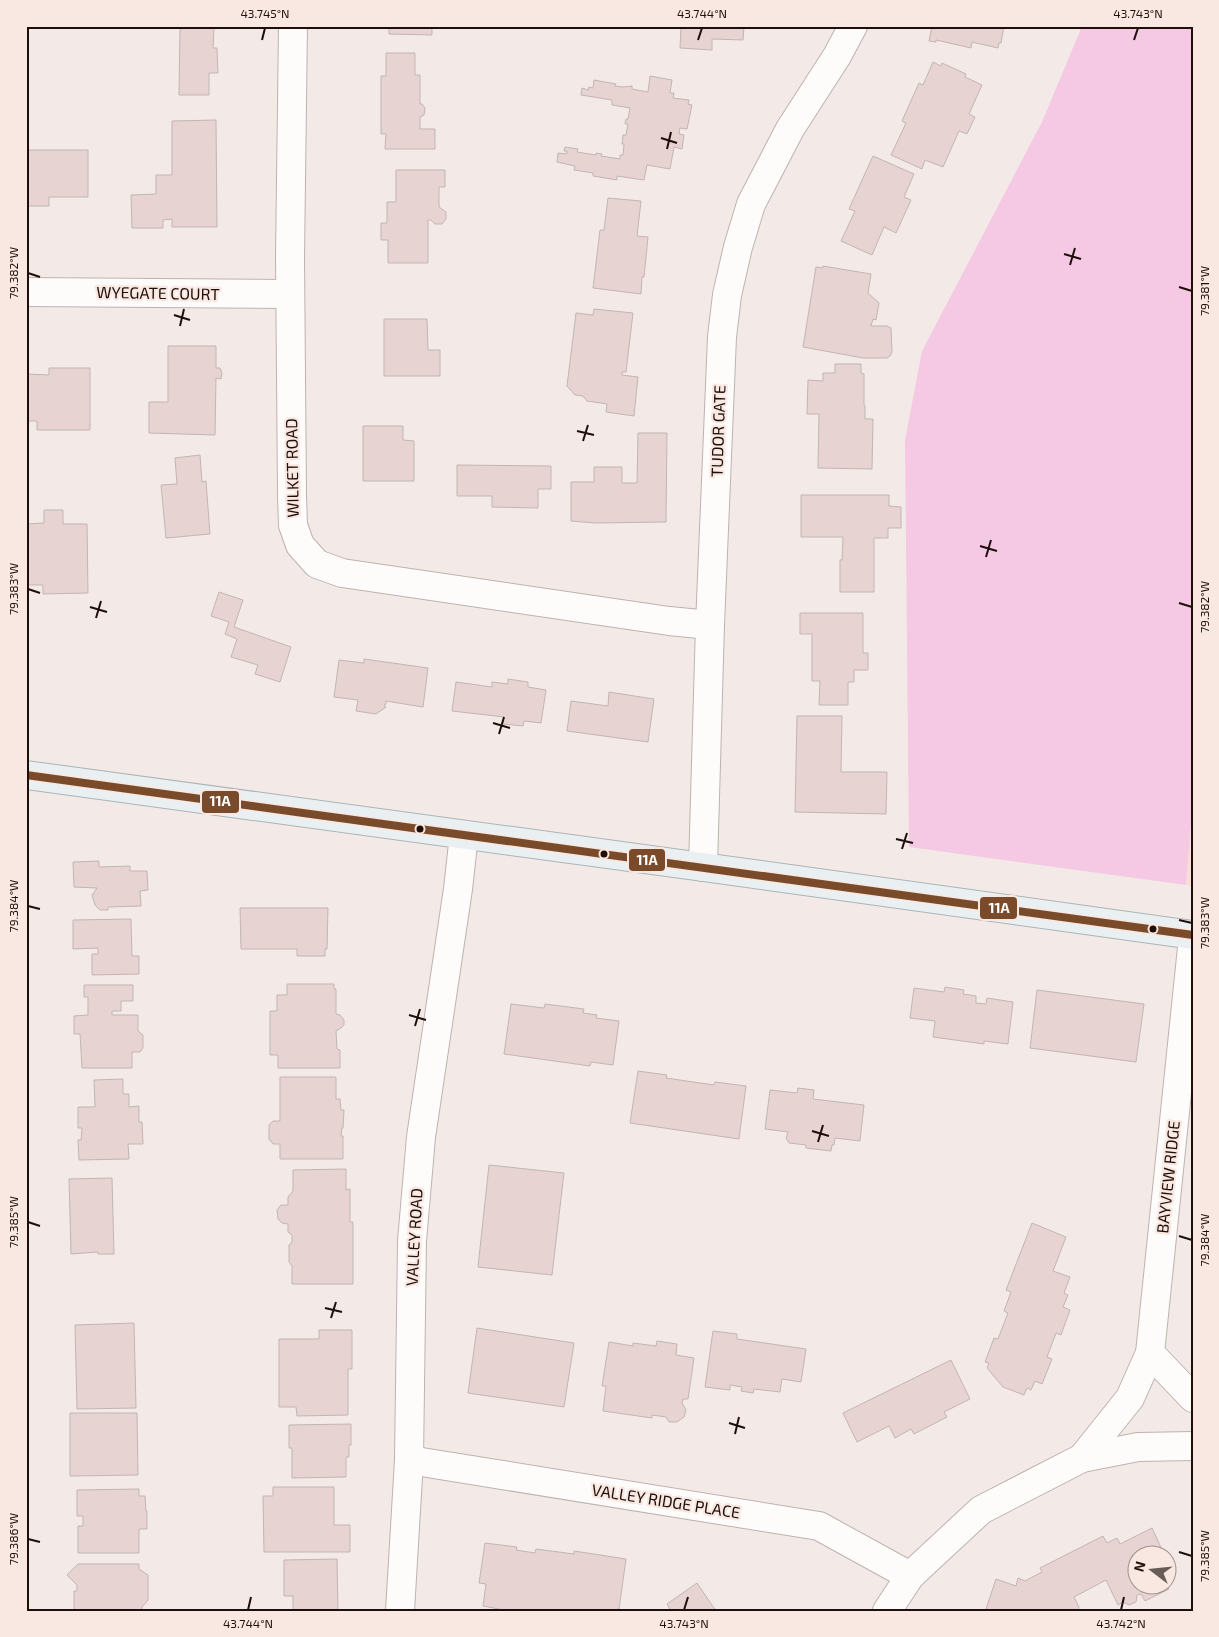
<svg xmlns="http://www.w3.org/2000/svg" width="1219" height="1637" font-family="'Exo 2',sans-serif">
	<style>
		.built { fill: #f9ded5 }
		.green { fill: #f5c8e3 }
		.building { fill: #e6d3d2; stroke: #c2b5b4 }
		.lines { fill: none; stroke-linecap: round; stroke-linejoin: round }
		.minor-casing { stroke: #beb2af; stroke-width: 30 }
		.major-casing { stroke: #acb4b6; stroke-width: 30 }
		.minor { stroke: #fdfcfb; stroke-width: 28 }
		.major { stroke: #eaf0f2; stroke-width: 28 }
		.bus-1-casing { stroke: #f9e7e1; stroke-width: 11 }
		.bus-1 { stroke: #7a4b2a; stroke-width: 8 }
		.ticks { fill: none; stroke: #1e0f0a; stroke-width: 2 }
		.bus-dot { fill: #1e0f0a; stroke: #f9e7e1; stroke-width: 2 }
		.labels { text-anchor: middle; stroke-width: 4.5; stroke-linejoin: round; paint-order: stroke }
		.street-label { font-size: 16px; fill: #1e0f0a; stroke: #f9e7e1 }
		.line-badge { stroke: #f9e7e1; stroke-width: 2 }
		.badge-label { font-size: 14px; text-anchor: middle; font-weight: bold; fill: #fff }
		.neatline { fill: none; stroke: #1e0f0a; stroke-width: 2 }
		.ticks-label { font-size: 12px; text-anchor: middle; fill: #1e0f0a }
	</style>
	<rect width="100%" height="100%" fill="#f3eae7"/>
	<!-- built -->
	<path class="built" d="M1193,801V887L1186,885Z"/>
	<!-- green -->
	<path class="green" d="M1082,26H1193V801L1186,885L909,847L905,440L922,351L1042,122Z"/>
	<!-- building -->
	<g class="building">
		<path d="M180,26H214L213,48H217L218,73H209V95H179Z"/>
		<path d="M389,26H432V35L389,34Z"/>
		<path d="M681,26H744L743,40L712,39V50L680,48Z"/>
		<path d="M932,26H1004L1001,43H999L998,48L972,42L971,48L936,40V42L929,41Z"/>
		<path d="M386,53H415V75H420V104H422L425,108L424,115L420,117V129H435V149H385L386,134H381V76H386Z"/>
		<path d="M933,62L941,66L942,63L966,74L965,77L982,85L969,114L975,117L967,134L959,131L943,167L925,160L922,169L891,155L906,123L902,121L919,83L923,85Z"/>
		<path d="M650,76L672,80L670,93H674L673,98L689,100L688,104L692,105L687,129L680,128L679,134L684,135L682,149L674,147L670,169L647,165L644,180L617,176V180L593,176V173L574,170L575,166L557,162L558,153L567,154V151H564L565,147L578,149L577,152L596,155V153L602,154L601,156L620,159V155H623L624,144H622L623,135H626L628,124H625L626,119H628L630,108L612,105V100L581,95L582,88L588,90L589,87L593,88L594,80L616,84L615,86L623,87L632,86V89L648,92Z"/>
		<path d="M216,120L217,227H172V219L163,220V228H132L131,195L156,194V175H172V121Z"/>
		<path d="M26,150H88V197H49V206H26Z"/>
		<path d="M873,156L914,174L904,197L911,200L896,233L884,227L872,255L841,241L855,211L849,209Z"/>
		<path d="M396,170H445V187H439V207L446,212V219L442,224H435L431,220H428V263H388V240H381V223H387V202H396Z"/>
		<path d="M608,198L641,201L637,236L648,237L644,277H642L641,294L593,288L600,230H604Z"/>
		<path d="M823,266L871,274L868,293L879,303L876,320L873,319L871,326H887L891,328L892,352L890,356L887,358H863L803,347L816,267L823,268Z"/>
		<path d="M594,309L633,313L626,372H622V375L638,377L634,416L606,412L607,404L587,401L583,396L575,395L567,386L576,313L593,315Z"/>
		<path d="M384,319H427L428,350H440V376H384Z"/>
		<path d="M168,346H216V368H220L222,373L221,379L216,378L215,435L149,433V402H168Z"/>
		<path d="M835,364H861V373L864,374V405L865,406V419H873L872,469L818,468L819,414H807L808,380L823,381V373H835Z"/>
		<path d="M49,368H90V430H37V421H26V374L49,375Z"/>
		<path d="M363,426H403V440L414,441V481H363Z"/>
		<path d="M638,433H667L666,522L595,523L571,521V482H594V467H622V483H637Z"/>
		<path d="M200,455L202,482L206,481L210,534L166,538L161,485L177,484L175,458Z"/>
		<path d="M457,465L551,466V489H538V508L492,507V496H457Z"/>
		<path d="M801,495H889V506L901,507V528H888V538H874V592H840V560H842L843,537H801Z"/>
		<path d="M44,510H63V524H87L88,593L43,594V585H26V524L44,523Z"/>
		<path d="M219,592L243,600L234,627L291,647L280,682L255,674L258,665L231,657L237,639L225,634L229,622L211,616Z"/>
		<path d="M800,613H863V653H868V670H854V682H848V705H819L820,681H812V634H800Z"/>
		<path d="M364,659L428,668L423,707L386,701V704L384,705L386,707L376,714L356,711L358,700L334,697L339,660L364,663Z"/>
		<path d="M508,679L528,682V687L546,690L541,723L524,721L523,726L503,724L504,717L452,711L456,682L492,687V682L508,684Z"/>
		<path d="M609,692L654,699L648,742L567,731L571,701L608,706Z"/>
		<path d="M797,716H842L841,772H887L886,814L795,812Z"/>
		<path d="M99,861V867L130,866V871H147L148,890L140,891L141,906L108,907V910H100L95,905L92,895L97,888L74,887L73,862Z"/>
		<path d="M240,908H328L327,949H325V956H297V949H241Z"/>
		<path d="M131,919L132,956H139V974L92,975V954H98V948L73,949V920Z"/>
		<path d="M287,984H334V989H336V1014L340,1015L344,1020V1025L341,1028L336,1031L337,1049L340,1050V1068H278V1055H270V1011H277V995H287Z"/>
		<path d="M84,985H133V1001H121V1011H112V1015H138V1031L143,1035V1048L140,1052H132V1068H82L80,1034H74V1016L88,1015V997H84Z"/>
		<path d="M945,987L964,990L963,994L976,996V1003L986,1004L987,998L1013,1002L1008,1044L984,1041V1044L933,1037L935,1021L910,1018L914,988L944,992Z"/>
		<path d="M1037,990L1144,1004L1136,1062L1030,1048Z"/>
		<path d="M511,1004L544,1008L545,1004L584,1009L583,1013L597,1015L596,1018L619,1021L613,1065L591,1062L590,1066L504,1054Z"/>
		<path d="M638,1071L667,1075L666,1078L714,1085L715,1082L746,1086L739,1139L630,1123Z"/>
		<path d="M280,1077H336V1099H340L341,1110H344L343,1128H342L341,1136H343V1159H280V1144H273L269,1139V1125L273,1121H280Z"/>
		<path d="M123,1079V1094H129V1107L139,1106V1122H142L143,1144H128L129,1159L79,1160L78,1140H81L82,1128H78V1107H95L94,1080Z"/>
		<path d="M798,1088L814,1090L813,1099L864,1105L860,1141L835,1138L834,1145H832L831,1151L806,1148V1145L789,1143L786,1138L788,1132L765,1129L770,1090L797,1093Z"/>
		<path d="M489,1165L564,1173L552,1275L478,1267Z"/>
		<path d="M346,1169V1190L350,1189V1222H353V1284H292V1266L289,1262V1245L292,1242V1235L288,1232V1224L282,1223L278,1219L277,1210L281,1205H288V1197L293,1191V1170Z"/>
		<path d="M112,1178L114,1254H98V1252L71,1254L69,1179Z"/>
		<path d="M1032,1223L1066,1237L1053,1271L1070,1277L1064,1293L1068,1295L1063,1307L1070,1310L1061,1335L1056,1333L1047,1357L1052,1359L1042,1384L1035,1381L1031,1390L1027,1388L1024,1395L1003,1387L987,1368L989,1363L985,1362L994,1338L998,1339L1008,1313L1004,1311L1011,1292L1006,1290Z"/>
		<path d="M134,1323L136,1408L77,1409L75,1325Z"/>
		<path d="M477,1328L574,1343L564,1407L468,1393Z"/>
		<path d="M319,1330H352V1369H348V1415L297,1416L296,1407H279V1339H319Z"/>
		<path d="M713,1331L737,1334V1339L806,1349L801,1382L782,1379L780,1392L754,1389L753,1393L741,1391L742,1387L730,1385V1390L705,1387Z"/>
		<path d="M657,1341L677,1344L676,1355L694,1358L688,1399H683L682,1403L686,1410L684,1417L677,1422H669L666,1417L652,1415V1418L603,1411L606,1386H602L609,1342L633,1346V1343L656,1346Z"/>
		<path d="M951,1360L970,1399L944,1412L947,1417L914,1434L911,1429L895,1438L889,1426L857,1442L843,1413Z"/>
		<path d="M70,1413H137L138,1475L70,1476Z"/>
		<path d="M351,1424V1445H349V1457H346V1477L292,1478V1448H289V1425Z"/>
		<path d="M273,1487H334V1525H350V1552H264L263,1496H273Z"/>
		<path d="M139,1489V1496H145L146,1511H147V1529H139V1553H78V1526H83V1516H77V1490Z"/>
		<path d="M1152,1528L1164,1554H1136V1584H1166V1583L1169,1589L1145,1601L1141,1594L1137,1595L1136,1602L1129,1605L1123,1602L1118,1605L1106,1580L1074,1597L1079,1607L1078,1611H990L986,1609L996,1579L1016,1586L1018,1578L1025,1581L1042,1572L1040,1568L1103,1536L1107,1543L1117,1538L1120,1544Z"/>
		<path d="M485,1543L517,1547L516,1550L535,1553L536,1549L574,1554V1551L626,1559L619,1609H617V1611H509L483,1606L486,1584L479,1583Z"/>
		<path d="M337,1559L338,1611H293V1596H284V1560Z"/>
		<path d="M78,1564H139V1569L148,1575V1600L142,1607V1611H74V1591H77V1585L67,1575Z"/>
		<path d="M697,1583L716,1611H671L667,1604Z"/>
	</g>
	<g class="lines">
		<defs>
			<g id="minor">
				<path d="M293,26L290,257L292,496L293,525L300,545L317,564L342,573L669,621L710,625"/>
				<path d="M26,292L290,294"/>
				<path d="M703,867L710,625L722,337L727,295L738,247L751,204L790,129L837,56L853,26"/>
				<path d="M1193,938L1150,1353L1193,1398"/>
				<path d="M1082,1458L1138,1447L1193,1446"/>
				<path d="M409,1460L819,1526L910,1576"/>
				<path d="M400,1611L409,1460L412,1241L421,1137L458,889L464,835"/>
				<path d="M887,1611L910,1576L981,1510L1082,1458L1130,1398L1150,1353"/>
			</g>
			<path id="major" d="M26,775L703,867L1193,935"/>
		</defs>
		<!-- minor casing -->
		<use href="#minor" class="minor-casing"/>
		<!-- major casing -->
		<use href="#major" class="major-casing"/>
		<!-- minor -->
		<use href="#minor" class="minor"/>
		<!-- major -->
		<use href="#major" class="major"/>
		<defs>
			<path id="bus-1" d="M26,775L1193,935"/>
		</defs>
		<!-- bus-1 casing -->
		<use href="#bus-1" class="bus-1-casing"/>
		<!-- bus-1 -->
		<use href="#bus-1" class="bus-1"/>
	</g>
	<!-- ticks -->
	<path class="ticks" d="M262,40L265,28M698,40L702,28M1134,40L1138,28M661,138L677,143M667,149L671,132M1064,254L1081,259M1070,265L1075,248M28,273L40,277M1179,287L1192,291M174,315L190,320M180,326L184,309M577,431L594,435M583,441L588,425M980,546L997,551M986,557L991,540M28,589L40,593M1179,603L1192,607M90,607L107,612M96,618L101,601M493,723L510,728M499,734L504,717M896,839L913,843M902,849L907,833M28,906L40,909M1179,920L1192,923M409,1015L426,1020M415,1026L420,1009M812,1131L829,1136M818,1142L823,1125M28,1222L40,1226M1179,1236L1192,1240M325,1308L342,1312M331,1318L336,1302M729,1423L745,1428M735,1434L739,1417M28,1539L40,1542M1179,1552L1192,1556M248,1610L251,1597M684,1610L688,1597M1121,1610L1124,1597"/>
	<!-- markers -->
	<g class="bus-dot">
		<circle cx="420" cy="829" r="4.5"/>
		<circle cx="604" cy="854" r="4.5"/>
		<circle cx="1153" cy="929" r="4.5"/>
	</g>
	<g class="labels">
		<!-- street labels -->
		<g class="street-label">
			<text transform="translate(158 293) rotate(1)" y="6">WYEGATE COURT</text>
			<text transform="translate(718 431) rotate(-88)" y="6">TUDOR GATE</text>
			<text transform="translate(292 468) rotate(-91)" y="6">WILKET ROAD</text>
			<text transform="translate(1168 1177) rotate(-84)" y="6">BAYVIEW RIDGE</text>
			<text transform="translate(414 1237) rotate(-87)" y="6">VALLEY ROAD</text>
			<text transform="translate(666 1501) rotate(9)" y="6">VALLEY RIDGE PLACE</text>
		</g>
	</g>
	<g class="line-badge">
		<rect x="201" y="790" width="39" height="24" rx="5" fill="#7a4b2a"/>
		<rect x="628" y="848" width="38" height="24" rx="5" fill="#7a4b2a"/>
		<rect x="979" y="896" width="39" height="24" rx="5" fill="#7a4b2a"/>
	</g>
	<g class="badge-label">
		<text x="220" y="806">11A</text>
		<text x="647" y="865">11A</text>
		<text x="999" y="913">11A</text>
	</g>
	<!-- border -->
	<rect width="1219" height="1637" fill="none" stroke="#f9e7e1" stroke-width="55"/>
	<!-- north arrow -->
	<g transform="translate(1152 1570) rotate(286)"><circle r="24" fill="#f9e7e1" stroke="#a1918b"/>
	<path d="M0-4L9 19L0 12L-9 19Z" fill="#695c57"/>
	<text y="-8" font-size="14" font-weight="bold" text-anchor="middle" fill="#1e0f0a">N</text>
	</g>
	<rect x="28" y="28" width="1164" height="1582" class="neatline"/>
	<g class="ticks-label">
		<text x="265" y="18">43.745°N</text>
		<text x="702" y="18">43.744°N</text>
		<text x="1138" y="18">43.743°N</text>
		<text transform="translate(14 273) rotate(-90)" y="4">79.382°W</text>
		<text transform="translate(1205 291) rotate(-90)" y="4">79.381°W</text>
		<text transform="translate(14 589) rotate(-90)" y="4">79.383°W</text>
		<text transform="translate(1205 607) rotate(-90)" y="4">79.382°W</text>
		<text transform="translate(14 906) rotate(-90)" y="4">79.384°W</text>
		<text transform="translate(1205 923) rotate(-90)" y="4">79.383°W</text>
		<text transform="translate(14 1222) rotate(-90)" y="4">79.385°W</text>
		<text transform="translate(1205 1240) rotate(-90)" y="4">79.384°W</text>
		<text transform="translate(14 1539) rotate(-90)" y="4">79.386°W</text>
		<text transform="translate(1205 1556) rotate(-90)" y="4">79.385°W</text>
		<text x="248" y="1628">43.744°N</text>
		<text x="684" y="1628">43.743°N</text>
		<text x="1121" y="1628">43.742°N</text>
	</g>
</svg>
